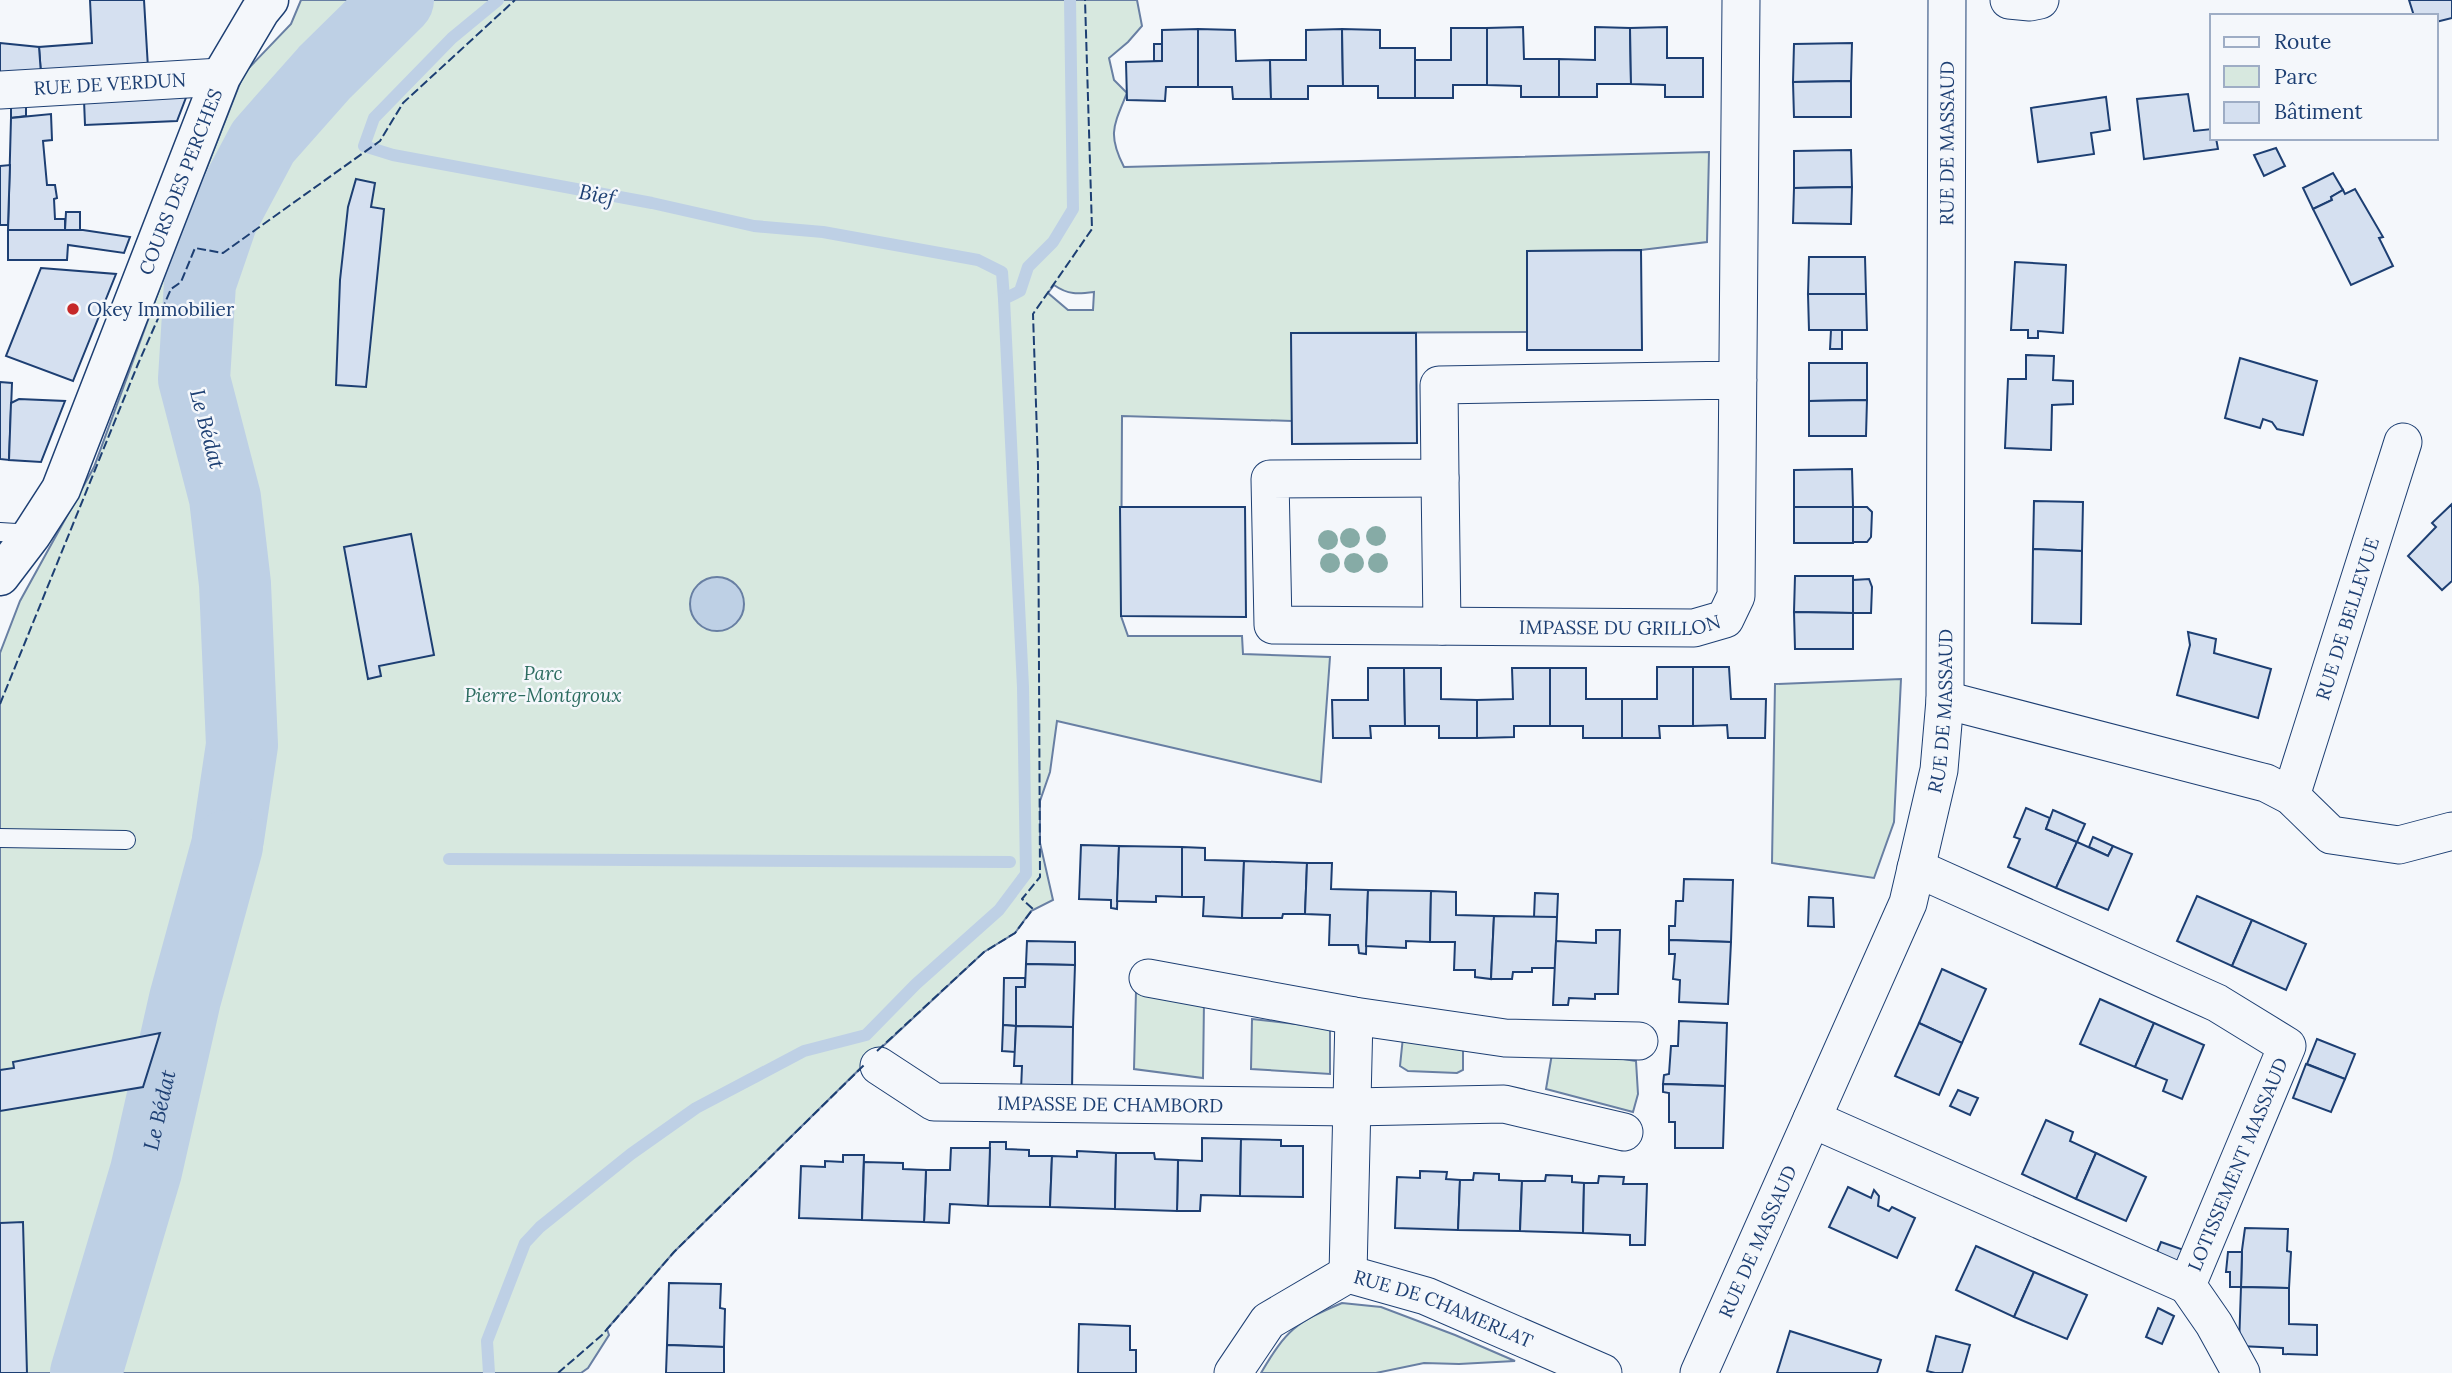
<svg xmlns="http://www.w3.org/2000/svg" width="2452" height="1373" font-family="Lora,serif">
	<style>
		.green { fill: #d7e8df; stroke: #687fa3; stroke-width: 2; fill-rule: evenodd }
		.water { fill: #bed0e5; stroke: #687fa3; stroke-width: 2 }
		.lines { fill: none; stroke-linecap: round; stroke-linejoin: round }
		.stream { stroke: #bed0e5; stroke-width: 12 }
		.river { stroke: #bed0e5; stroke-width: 72 }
		.building { fill: #d5e0f0; stroke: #1d3f73; stroke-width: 2 }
		.service-casing { stroke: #1d3f73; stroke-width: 20 }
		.minor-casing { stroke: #1d3f73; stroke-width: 39 }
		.tertiary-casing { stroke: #1d3f73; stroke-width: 41 }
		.service { stroke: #f4f7fb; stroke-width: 18 }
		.minor { stroke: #f4f7fb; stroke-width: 37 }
		.tertiary { stroke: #f4f7fb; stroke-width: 38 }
		.fence { stroke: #1d3f73; stroke-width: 2; stroke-dasharray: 9 3.5; stroke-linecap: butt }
		.tree { fill: #86aba6 }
		.poi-dot { fill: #c62828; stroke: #f4f7fb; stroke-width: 2.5 }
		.labels { text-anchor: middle; stroke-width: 5; stroke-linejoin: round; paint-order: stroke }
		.street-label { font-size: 19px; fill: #1d3f73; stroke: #f4f7fb }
		.poi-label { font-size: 19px; fill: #1d3f73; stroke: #f4f7fb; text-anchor: start }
		.park-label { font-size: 19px; font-style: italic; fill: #2c6c60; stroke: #f4f7fb }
		.water-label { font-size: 21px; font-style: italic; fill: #1d3f73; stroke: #f4f7fb }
	</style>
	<rect width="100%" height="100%" fill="#f4f7fb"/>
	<!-- green -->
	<g class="green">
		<path d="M301,0H1137L1142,26L1128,42L1109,58L1114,80L1127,93C1114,125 1107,134 1124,167L1709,152L1707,242L1641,250L1527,251V332L1292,333V421L1122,416L1121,616L1128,636H1242L1243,654L1330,657L1321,782L1057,721L1050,772L1040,801V843L1053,900L1031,911L1015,933L984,952L881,1048L674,1252L607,1329L609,1335L588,1368L581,1373H0V653L20,601L94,467L162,282L244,73L291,24ZM1054,285C1068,295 1078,294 1094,292L1093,310H1068L1048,293Z"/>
		<path d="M1901,679L1894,822L1874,878L1772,863L1775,684Z"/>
		<path d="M1136,991L1204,1001L1203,1078L1134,1069Z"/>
		<path d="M1252,1019L1330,1028V1074L1251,1069Z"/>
		<path d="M1403,1037L1463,1047V1070L1457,1073L1408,1071L1400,1066Z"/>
		<path d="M1553,1048L1636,1061L1638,1094L1633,1112L1546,1089Z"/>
		<path d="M1342,1303L1381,1307L1455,1335L1515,1361L1459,1364L1424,1363L1376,1373H1261C1287,1329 1295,1323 1342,1303Z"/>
	</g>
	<!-- water -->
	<circle class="water" cx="717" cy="604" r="27"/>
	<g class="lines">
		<!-- stream -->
		<g class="stream">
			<path d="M498,0L452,38L374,118L364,146L393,155L652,203L754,226L823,232L978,260L1002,272L1004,299"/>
			<path d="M449,859L1010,862"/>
			<path d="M489,1373L487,1341L525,1243L540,1227L631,1154L696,1108L804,1051L866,1035L916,984L999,910L1026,874L1023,687L1004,299L1020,291L1028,267L1053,242L1073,209L1070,0"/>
		</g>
		<!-- river -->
		<g class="river">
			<path d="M228,839L242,745L235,584L225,498L194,379L200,283L222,219L263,142L325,72L398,0"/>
			<path id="s1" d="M86,1373L146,1171L185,999L227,846"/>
		</g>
	</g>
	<!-- building -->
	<g class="building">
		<path d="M90,0H144L148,68L41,74L39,47L92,43Z"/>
		<path d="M2409,0H2452V18L2436,22V16H2414Z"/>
		<path d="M1523,27L1524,59H1559V97H1521V86L1487,85V28Z"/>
		<path d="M1595,27L1630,28L1631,84H1597V97H1559V59L1595,60Z"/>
		<path d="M1667,27V58H1703V97H1665V85L1631,84L1630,28Z"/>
		<path d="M1451,28H1487V85H1453V98H1415L1414,60H1451Z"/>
		<path d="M1198,29L1235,30L1236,61L1270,60L1271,99H1233L1232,87H1198Z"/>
		<path d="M1198,29V87H1166L1165,101L1127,100L1126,62L1162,61V30Z"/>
		<path d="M1342,29L1343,86H1308V99H1271L1270,60H1306V30Z"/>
		<path d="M1342,29L1380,30V48H1415V98H1378V86H1343Z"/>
		<path d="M0,43L39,47L41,74L0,76Z"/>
		<path d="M1852,43L1851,81L1793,82L1794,44Z"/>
		<rect x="1154" y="44" width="8" height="17"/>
		<path d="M1851,81V117H1794L1793,82Z"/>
		<path d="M2188,94L2194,131L2212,129V138H2216L2218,149L2144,159L2137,99Z"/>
		<path d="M187,95L177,121L85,125L84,100Z"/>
		<path d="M2106,97L2110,130L2091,133L2094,154L2038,162L2031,108Z"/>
		<path d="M26,103V116L11,118V104Z"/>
		<path d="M51,114L52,140L43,141L47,185H55L57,198L54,199L55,219H65V230H8L11,118Z"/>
		<path d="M2276,148L2285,166L2264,176L2254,155Z"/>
		<path d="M1851,150L1852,187L1794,188V151Z"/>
		<path d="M10,165L8,225H0V166Z"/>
		<path d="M2333,173L2343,190L2331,197L2332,200L2313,209L2303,188Z"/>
		<path d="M356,179L375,183L371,207L384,209L366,387L336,385L340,280L348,207Z"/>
		<path d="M1852,187L1851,224L1793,223L1794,188Z"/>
		<path d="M2355,189L2383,237L2379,238L2393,266L2351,285L2313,209L2332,200L2331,197L2343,190L2345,194Z"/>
		<path d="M66,212H80V230H65Z"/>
		<path d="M8,230H83L130,237L124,253L68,245L67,260H8Z"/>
		<path d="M1641,250L1642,350H1527V251Z"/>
		<path d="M1809,257H1865L1866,294H1808Z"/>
		<path d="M2015,262L2066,265L2063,333L2038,331V338H2028V330H2011Z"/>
		<path d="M41,268L116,274L73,381L6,356Z"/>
		<path d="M1808,294H1866L1867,330H1809Z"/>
		<path d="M1831,330H1842V349H1830Z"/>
		<path d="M1291,333H1416L1417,443L1292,444Z"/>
		<path d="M2026,355L2054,356L2053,380L2073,381V404L2052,405L2051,450L2005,448L2008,379H2026Z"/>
		<path d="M2240,358L2317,381L2303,435L2277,429L2272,422L2263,419L2260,428L2225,418Z"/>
		<path d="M1809,363H1867V400L1809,401Z"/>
		<path d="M0,382L12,383L9,460L0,459Z"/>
		<path d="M19,399L65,401L41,462L9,460L11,403Z"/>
		<path d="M1867,400L1866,436H1809V401Z"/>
		<path d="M1852,469L1853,507H1794V470Z"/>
		<path d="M2034,501L2083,502L2082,551L2033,549Z"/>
		<path d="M2452,504V581L2442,590L2408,556L2436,527L2432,523Z"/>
		<path d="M1120,507H1245L1246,617L1121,616Z"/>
		<rect x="1794" y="507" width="59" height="36"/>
		<path d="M1853,507H1867L1872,512L1871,537L1867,542H1853Z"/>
		<path d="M411,534L434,655L379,666L381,676L368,679L344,547Z"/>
		<path d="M2033,549L2082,551L2081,624L2032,623Z"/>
		<path d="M1795,576H1853V613L1794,612Z"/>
		<path d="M1869,579L1872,587L1871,613H1853V580Z"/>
		<path d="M1794,612L1853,613V649H1795Z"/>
		<path d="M2188,632L2216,639L2214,653L2271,669L2258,718L2177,695L2190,645Z"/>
		<path d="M1657,667H1693V726H1659L1660,738H1622V699H1657Z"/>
		<path d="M1693,667H1729L1731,699H1766L1765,738H1728L1727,725L1693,726Z"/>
		<path d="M1368,668H1404L1405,726H1370L1371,738H1333L1332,700H1368Z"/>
		<path d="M1404,668H1441V699L1477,700V738H1439V726H1405Z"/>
		<path d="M1512,668H1550V726H1514V737L1477,738V700L1513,699Z"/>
		<path d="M1550,668H1586V699H1622V738H1583V726H1550Z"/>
		<path d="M2026,808L2050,818L2046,829L2077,842L2056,888L2008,867L2020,839L2014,837Z"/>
		<path d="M2053,810L2085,824L2077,842L2046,829Z"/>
		<path d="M2093,837L2113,846L2108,856L2089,847Z"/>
		<path d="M2077,842L2108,856L2113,846L2132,854L2108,910L2056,888Z"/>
		<path d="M1081,845L1119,846L1117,909L1111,908V900L1079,899Z"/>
		<path d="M1119,846L1182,847V897L1156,896V902L1117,901Z"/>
		<path d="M1182,847L1205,848V860L1244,861L1242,918L1203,916L1204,897H1182Z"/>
		<path d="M1244,861L1307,863L1305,914H1283L1282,918H1242Z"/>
		<path d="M1307,863H1332L1331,889L1368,890L1366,954L1359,953L1358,945H1329L1330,915L1305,914Z"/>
		<path d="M1684,879L1733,880L1731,942L1669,940V926H1675L1676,901H1683Z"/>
		<path d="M1368,890L1431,891L1430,942L1406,941V948L1366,946Z"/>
		<path d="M1431,891L1456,892V915L1494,916L1491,979L1475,977V970H1454L1455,942H1430Z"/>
		<path d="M1535,893L1558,894L1557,917H1534Z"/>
		<path d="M2197,896L2252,920L2232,966L2177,941Z"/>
		<path d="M1809,897L1833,898L1834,927L1808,926Z"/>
		<path d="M1494,916L1557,917L1555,968H1532V972H1513L1512,979H1491Z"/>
		<path d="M2252,920L2306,944L2286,990L2232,966Z"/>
		<path d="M1596,930H1620L1618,994H1595V999L1569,998L1568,1005H1553L1556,941L1596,943Z"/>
		<path d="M1669,940L1731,942L1728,1004L1679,1002L1680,980L1673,979L1675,954H1669Z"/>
		<path d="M1027,941L1075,942V965L1026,964Z"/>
		<path d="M1026,964L1075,965L1073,1027L1016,1026V987H1025Z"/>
		<path d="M1942,969L1986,989L1962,1043L1919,1023Z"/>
		<path d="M1004,978H1025V987H1016V1026L1003,1025Z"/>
		<path d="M2100,999L2154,1023L2135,1067L2080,1044Z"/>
		<path d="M1679,1021L1727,1023L1725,1086L1663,1084L1664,1075L1669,1074L1671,1046H1678Z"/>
		<path d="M1919,1023L1962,1043L1939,1095L1895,1076Z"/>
		<path d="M2154,1023L2204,1045L2182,1099L2163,1091L2167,1080L2135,1067Z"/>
		<path d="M1003,1025L1016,1026L1015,1052L1002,1051Z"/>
		<path d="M1016,1026L1073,1027L1072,1091L1021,1090L1022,1066H1014Z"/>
		<path d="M160,1033L143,1087L0,1111V1070L14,1068L13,1062Z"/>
		<path d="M2317,1039L2355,1054L2345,1079L2307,1064Z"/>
		<path d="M2306,1064L2345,1079L2331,1112L2293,1098Z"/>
		<path d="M1663,1084L1725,1086L1723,1148H1675V1122H1669V1093L1663,1092Z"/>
		<path d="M1958,1090L1978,1098L1970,1115L1950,1106Z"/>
		<path d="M2046,1120L2073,1132L2070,1141L2096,1153L2076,1199L2022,1174Z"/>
		<path d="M1202,1138L1241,1139L1240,1196L1201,1195L1200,1211H1177L1178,1160L1202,1161Z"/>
		<path d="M1241,1139L1281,1140V1146H1303V1197L1240,1196Z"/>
		<path d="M990,1142H1006V1149L1029,1150V1156H1052L1050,1207L988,1206Z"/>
		<path d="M951,1148H990L988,1206L950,1204L949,1223L924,1222L926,1170H950Z"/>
		<path d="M1077,1151L1116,1153L1115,1209L1050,1207L1052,1156L1077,1157Z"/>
		<path d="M1116,1153H1154L1155,1159L1178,1160L1177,1211L1115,1209Z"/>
		<path d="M2096,1153L2146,1177L2126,1221L2076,1199Z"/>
		<path d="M843,1155H864L862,1220L799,1218L801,1166L825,1167V1161L843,1162Z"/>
		<path d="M864,1162L903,1163V1169L926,1170L924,1222L862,1220Z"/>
		<path d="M1420,1171L1447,1172L1446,1179L1460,1180L1458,1230L1395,1228L1397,1177L1420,1178Z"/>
		<path d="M1474,1173L1499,1174V1180L1522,1181L1520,1231L1458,1230L1460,1180H1473Z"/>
		<path d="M1546,1175L1572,1176V1182L1584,1183L1583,1233L1520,1231L1522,1181H1545Z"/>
		<path d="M1599,1176L1624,1177L1623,1184H1647L1645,1245H1630V1235L1583,1233L1584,1183H1598Z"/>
		<path d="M1848,1187L1871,1198L1874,1190L1879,1196L1878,1206L1889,1211L1892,1207L1915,1218L1897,1258L1829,1227Z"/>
		<path d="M23,1222L27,1373H0V1223Z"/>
		<path d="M2245,1228L2288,1229L2287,1251L2291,1252L2289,1288L2241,1287L2242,1250Z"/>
		<path d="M2161,1242L2184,1250L2176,1269L2154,1259Z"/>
		<path d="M1976,1246L2034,1272L2014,1317L1956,1290Z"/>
		<path d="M2228,1252H2242L2241,1287H2230V1272H2226Z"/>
		<path d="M2034,1272L2087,1295L2067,1339L2014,1317Z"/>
		<path d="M669,1283L721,1284L720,1308L725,1309L724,1347L667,1345Z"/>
		<path d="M2241,1287L2289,1288V1324L2317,1325V1355L2283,1354V1348L2239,1346Z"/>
		<path d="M2158,1308L2174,1316L2162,1344L2146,1337Z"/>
		<path d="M1079,1324L1130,1326V1350H1136V1373H1078Z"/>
		<path d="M1790,1331L1881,1360L1877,1373H1777Z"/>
		<path d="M1936,1336L1970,1345L1962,1373H1935L1927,1371Z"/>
		<path d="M667,1345L724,1347V1373H666Z"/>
	</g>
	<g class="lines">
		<defs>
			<g id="service">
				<path d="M0,532L32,534"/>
				<path d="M0,838L126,840"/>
			</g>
			<g id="minor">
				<path d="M2009,0L2030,2L2040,0"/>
				<path id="s2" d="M0,90L221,77"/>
				<path id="s3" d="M1738,380L1439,385L1440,478L1270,479L1273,625L1694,628L1725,619L1736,596L1741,0"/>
				<path d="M1440,478L1442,626"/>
				<path d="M1945,700L2266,783L2291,796L2331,835L2399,845L2452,831"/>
				<path id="s4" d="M2291,796L2403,442"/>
				<path d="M1148,978L1354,1016L1505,1038L1639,1041"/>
				<path id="s5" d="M879,1066L934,1102L1352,1107L1504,1104L1624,1132"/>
				<path id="s6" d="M1812,1119L2187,1285L2287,1046L2217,1003L1916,868"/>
				<path d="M1348,1274L1354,1016"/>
				<path d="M2187,1285L2214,1324L2241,1373"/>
				<path id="s7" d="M1233,1373L1268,1321L1348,1274L1426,1296L1603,1373"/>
				<path id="s8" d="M1699,1373L1908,903L1939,770L1945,700L1947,0"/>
			</g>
			<g id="tertiary">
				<path id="s9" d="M0,576L32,534L61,489L221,77L260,11L269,0"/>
			</g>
		</defs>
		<!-- service casing -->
		<use href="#service" class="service-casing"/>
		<!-- minor casing -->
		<use href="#minor" class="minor-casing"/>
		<!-- tertiary casing -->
		<use href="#tertiary" class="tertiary-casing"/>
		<!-- service -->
		<use href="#service" class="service"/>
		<!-- minor -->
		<use href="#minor" class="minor"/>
		<!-- tertiary -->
		<use href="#tertiary" class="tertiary"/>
		<!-- fence -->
		<g class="fence">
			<path d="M0,704L138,364L171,289L181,282L195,248L223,253L380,141L403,103L515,0"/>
			<path d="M877,1051L984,952L1015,933L1033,909L1022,899L1040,877L1038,465L1033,314L1092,229L1085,0"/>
			<path d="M558,1373L602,1335L674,1252L865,1064"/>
		</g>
	</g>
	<!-- trees -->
	<g class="tree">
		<circle cx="1376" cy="536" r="10"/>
		<circle cx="1350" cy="538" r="10"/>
		<circle cx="1328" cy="540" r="10"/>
		<circle cx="1330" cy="563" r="10"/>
		<circle cx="1354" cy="563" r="10"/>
		<circle cx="1378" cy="563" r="10"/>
	</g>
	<!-- markers -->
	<circle class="poi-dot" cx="73" cy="309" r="7"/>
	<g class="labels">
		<!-- street labels -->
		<g class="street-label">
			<text dy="7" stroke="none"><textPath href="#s2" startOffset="110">RUE DE VERDUN</textPath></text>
			<text dy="7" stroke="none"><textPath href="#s8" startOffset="1278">RUE DE MASSAUD</textPath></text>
			<text dy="7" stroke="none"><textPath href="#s9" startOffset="436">COURS DES PERCHES</textPath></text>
			<text dy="7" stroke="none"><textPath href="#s4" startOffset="186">RUE DE BELLEVUE</textPath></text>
			<text dy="7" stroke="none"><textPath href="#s3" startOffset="1055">IMPASSE DU GRILLON</textPath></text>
			<text dy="7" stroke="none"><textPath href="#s8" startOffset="710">RUE DE MASSAUD</textPath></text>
			<text dy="7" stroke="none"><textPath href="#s5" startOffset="242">IMPASSE DE CHAMBORD</textPath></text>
			<text dy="7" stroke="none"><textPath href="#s6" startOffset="541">LOTISSEMENT MASSAUD</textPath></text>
			<text dy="7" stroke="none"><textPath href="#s8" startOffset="144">RUE DE MASSAUD</textPath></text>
			<text dy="7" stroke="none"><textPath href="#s7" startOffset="257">RUE DE CHAMERLAT</textPath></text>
		</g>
		<!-- poi labels -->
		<g class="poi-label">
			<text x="87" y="316">Okey Immobilier</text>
		</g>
		<!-- park labels -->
		<g class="park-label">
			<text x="543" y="680">Parc<tspan x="543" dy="22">Pierre-Montgroux</tspan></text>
		</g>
		<!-- water labels -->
		<g class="water-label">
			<text transform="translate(597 195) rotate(11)" y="7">Bief</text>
			<text transform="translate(207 429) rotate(75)" y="7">Le Bédat</text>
			<text dy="7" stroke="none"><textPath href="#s1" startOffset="273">Le Bédat</textPath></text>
		</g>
	</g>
	<!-- legend -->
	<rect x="2210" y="14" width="228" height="126" fill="#f4f7fb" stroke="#9eadc5" stroke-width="2"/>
	<rect x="2224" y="37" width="35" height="10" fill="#f4f7fb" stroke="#9eadc5" stroke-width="2"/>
	<text x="2274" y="49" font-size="21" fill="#1d3f73">Route</text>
	<rect x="2224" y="66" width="35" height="21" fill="#d7e8df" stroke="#9eadc5" stroke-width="2"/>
	<text x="2274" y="84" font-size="21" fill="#1d3f73">Parc</text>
	<rect x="2224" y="102" width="35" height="21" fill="#d5e0f0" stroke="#9eadc5" stroke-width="2"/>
	<text x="2274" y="119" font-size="21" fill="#1d3f73">Bâtiment</text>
</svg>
